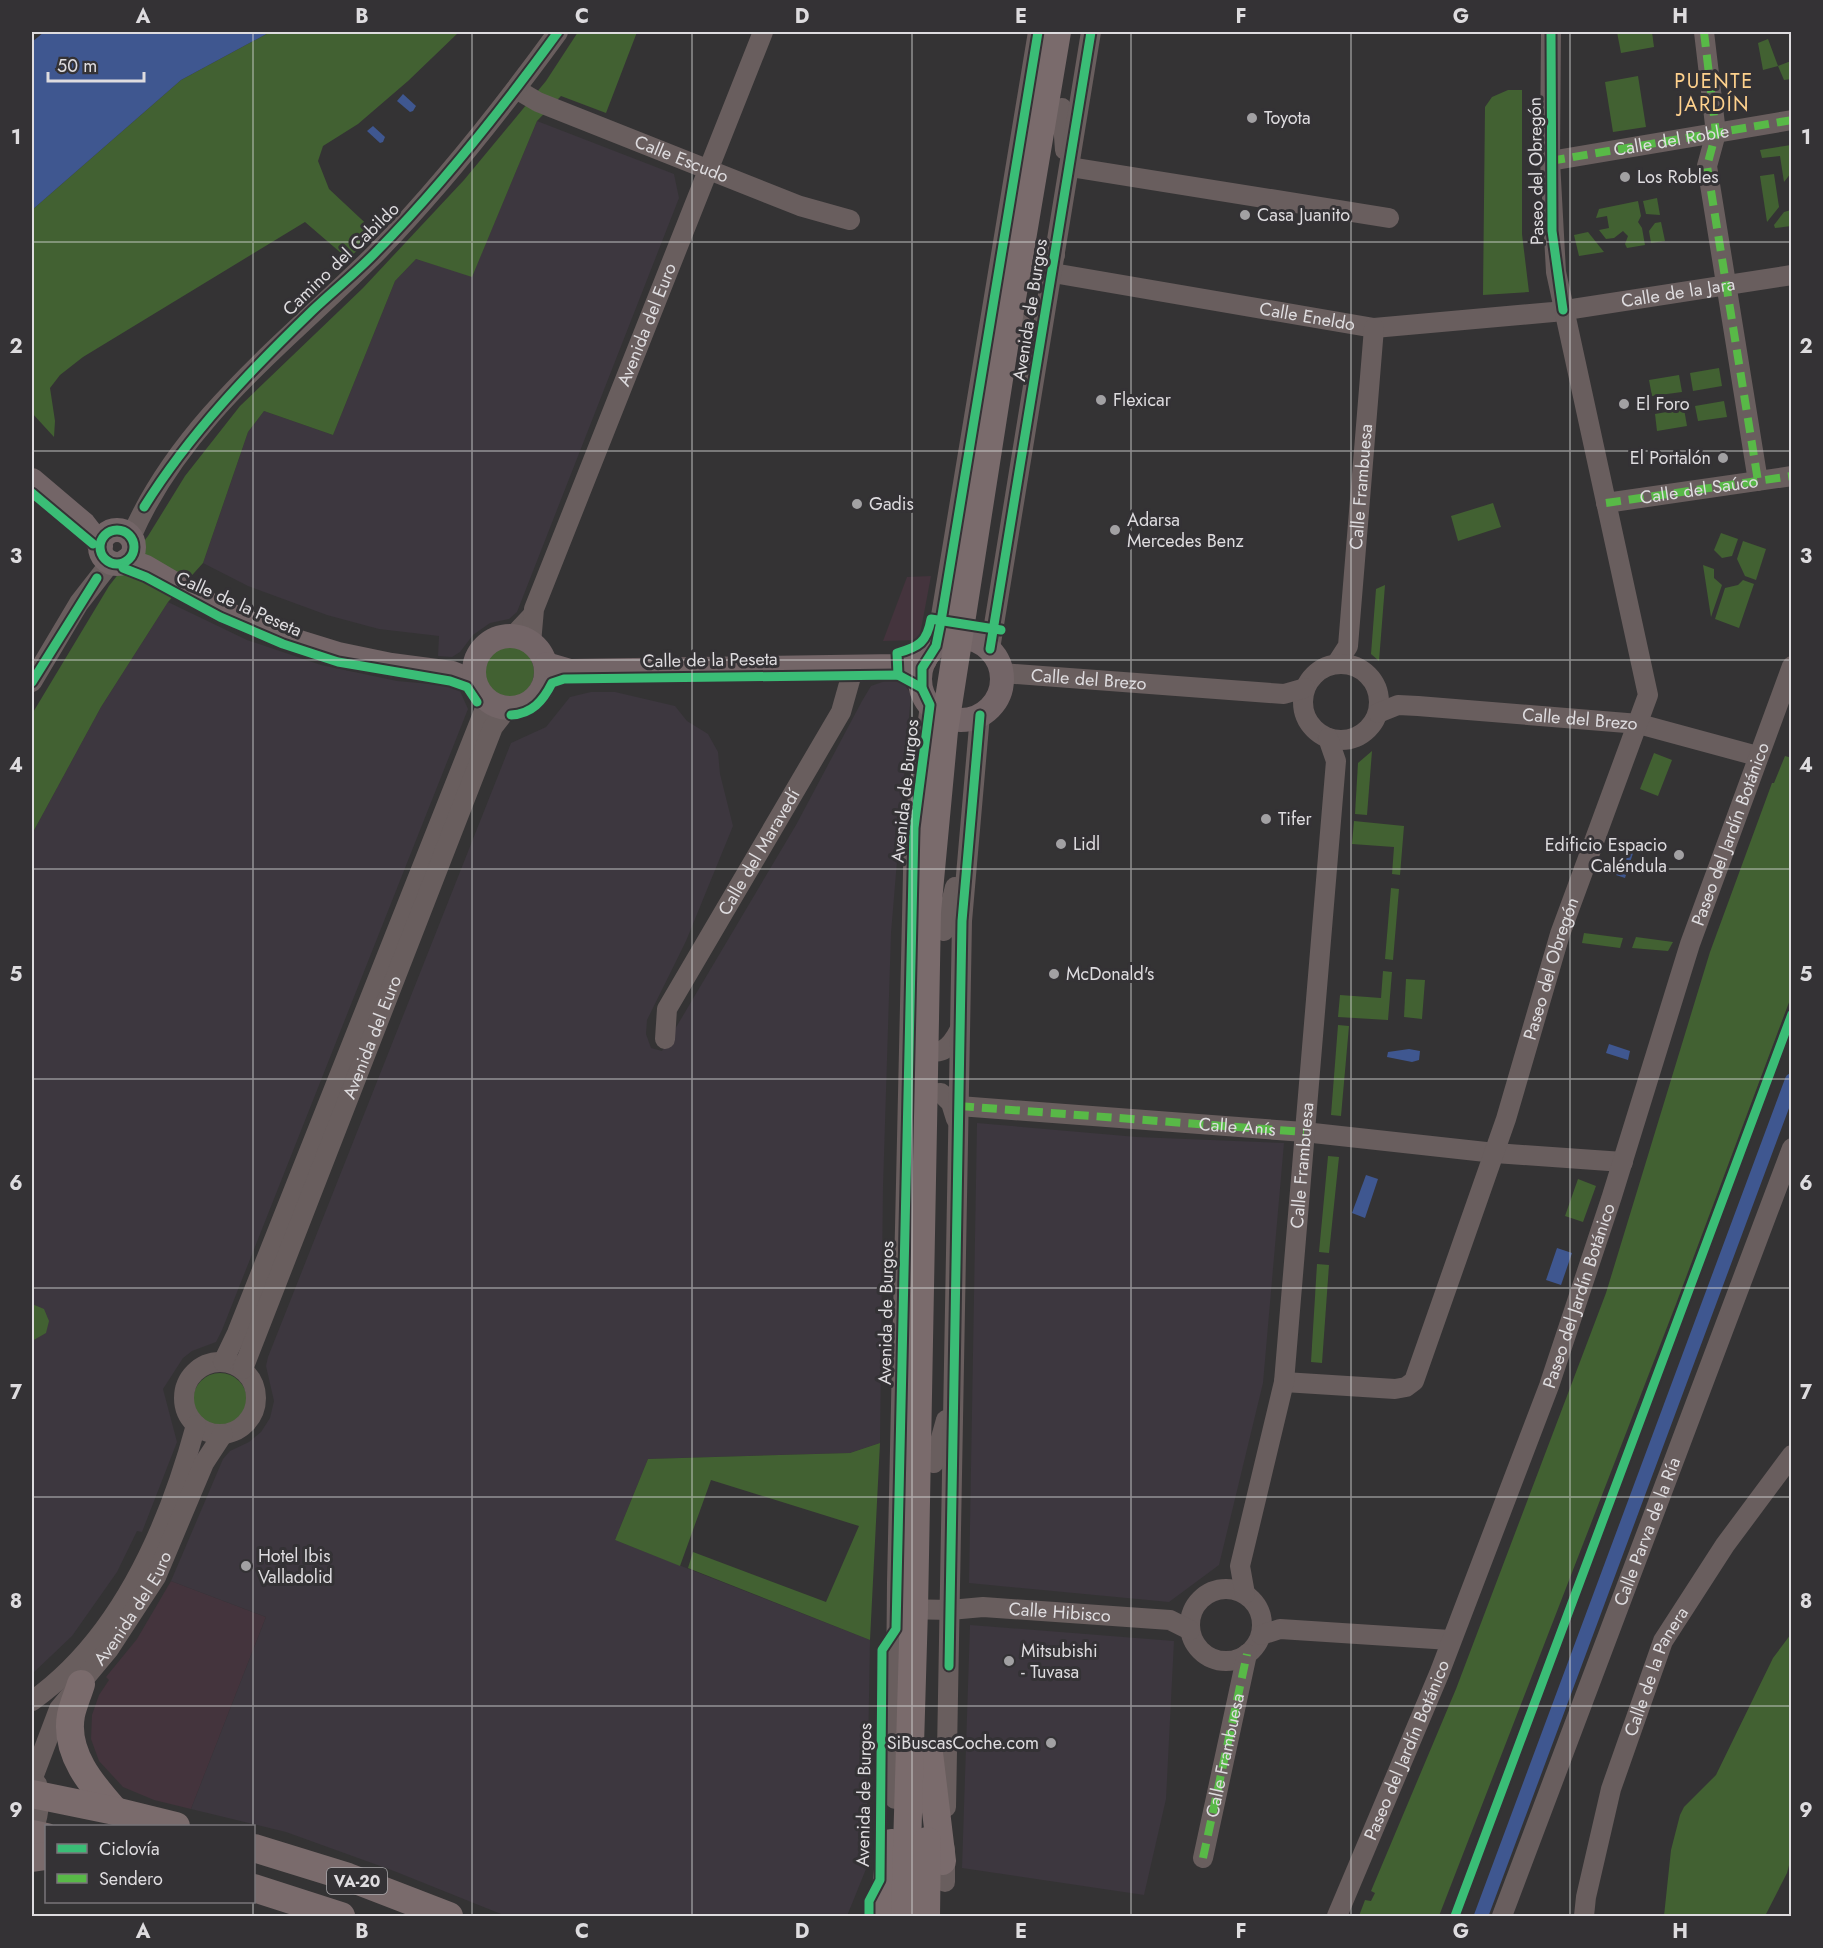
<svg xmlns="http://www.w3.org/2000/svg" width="1823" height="1948" font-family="Jost,sans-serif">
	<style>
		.commercial { fill: #44343d }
		.built { fill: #3d373f }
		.green { fill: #426132 }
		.water { fill: #3f5790 }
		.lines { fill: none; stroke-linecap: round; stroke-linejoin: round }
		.canal { stroke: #3f5790; stroke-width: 14 }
		.minor { stroke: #695e5e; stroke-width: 20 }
		.major { stroke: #736567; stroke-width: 24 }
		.highway { stroke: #7a6b6c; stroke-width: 28 }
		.quiet { stroke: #58b947; stroke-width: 8; stroke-dasharray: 15 8; stroke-linecap: butt }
		.cycleway-casing { stroke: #343235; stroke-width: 13 }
		.cycleway { stroke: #3abd76; stroke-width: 9 }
		.grid { fill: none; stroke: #dedcdf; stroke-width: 1.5; stroke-opacity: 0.55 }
		.poi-dot { fill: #a2a1a3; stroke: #343235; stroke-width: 2 }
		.labels { text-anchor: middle; stroke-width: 6; stroke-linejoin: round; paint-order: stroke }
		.shield { fill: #343235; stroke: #aba9ac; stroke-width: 1.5 }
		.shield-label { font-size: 16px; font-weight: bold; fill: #dedcdf }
		.poi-label { font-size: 18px; fill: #dedcdf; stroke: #343235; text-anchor: start }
		.street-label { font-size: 18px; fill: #dedcdf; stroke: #343235 }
		.neighbourhood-label { font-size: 20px; letter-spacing: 1.5px; fill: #fed18d; stroke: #343235 }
		.neatline { fill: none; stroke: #dedcdf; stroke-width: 2 }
		.grid-label { font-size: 20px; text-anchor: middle; font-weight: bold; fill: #dedcdf }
	</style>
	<rect width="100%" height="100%" fill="#343334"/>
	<!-- commercial -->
	<g class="commercial">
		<path d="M931,576L919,640L883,641L907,577Z"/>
		<path d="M171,1581L266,1617L191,1809L154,1800L123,1787L99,1761L91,1739L92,1715L99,1695L109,1680L106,1677L137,1639Z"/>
	</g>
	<!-- built -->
	<g class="built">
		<path d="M537,121L674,174L679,198L517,612L509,619L490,623L473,635L460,652L452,657L438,656L439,636L379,629L327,615L248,586L203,563L248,432L264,411L333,435L395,281L416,259L472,276Z"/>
		<path d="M168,602L247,640L321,665L397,681L453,686L460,691L468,709L222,1330L216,1342L192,1351L183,1358L163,1389L177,1442L142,1532L137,1531L117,1572L72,1636L32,1674V834L101,707Z"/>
		<path d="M888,680L902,681L911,694L891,933L883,1187L880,1443L850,1453L648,1459L615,1540L870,1640L866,1869L847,1916H506L394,1871L286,1832L191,1809L266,1617L171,1581L223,1459L230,1451L249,1442L261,1432L270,1418L274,1401L266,1366L268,1357L511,743L546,727L570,697L591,692H615L675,706L687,721L708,734L718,752L720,774L733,826L686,941L647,1020L646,1034L651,1048L662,1051L796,825L862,701L871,686Z"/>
		<path d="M977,1123L1137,1137L1284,1143L1263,1383L1219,1565L1169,1602L969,1583Z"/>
		<path d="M970,1625L1174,1641L1166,1799L1144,1895L962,1868Z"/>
	</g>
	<!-- green -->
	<g class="green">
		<path d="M270,32H459L408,81L358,124L323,146L318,161L329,189L376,233L348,259L305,222L83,357L60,375L50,388L55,421L54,437L32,413V210L181,80Z"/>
		<path d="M578,32H637L606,113L561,96L537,121L472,277L416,259L395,281L333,435L264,411L248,432L203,563L168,602L101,707L32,834V714L109,586L148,536L185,476L240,406L363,288L464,180L546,81Z"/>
		<path d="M1617,32H1652L1654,47L1621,53Z"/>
		<path d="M1768,39L1778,66L1791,61V79L1784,80L1778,66L1763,70L1758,43Z"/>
		<path d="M1638,76L1646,127L1613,132L1605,82Z"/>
		<path d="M1508,90H1522V234L1529,292L1483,295L1485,107L1492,97Z"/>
		<path d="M1791,145V173L1784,182L1780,156L1762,158L1760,150Z"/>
		<path d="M1774,174L1779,207L1767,222L1760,176Z"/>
		<path d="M1657,198L1660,215L1646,214L1643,201Z"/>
		<path d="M1638,201L1641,216L1638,222L1642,228L1645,245L1627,248L1625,244L1628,236L1623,231L1614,238L1606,239L1599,230L1609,228L1607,216L1596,218L1599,209Z"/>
		<path d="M1791,210V226L1775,228L1774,225L1784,212Z"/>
		<path d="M1661,222L1665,241L1651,243L1649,231L1655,223Z"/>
		<path d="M1588,232L1604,252L1579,256L1574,235Z"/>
		<path d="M1719,368L1722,386L1693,391L1690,373Z"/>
		<path d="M1679,375L1682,392L1652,396L1649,380Z"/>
		<path d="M1724,401L1727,417L1698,421L1695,406Z"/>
		<path d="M1684,409L1687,426L1657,431L1655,414Z"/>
		<path d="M1493,503L1501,527L1458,541L1451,516Z"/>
		<path d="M1721,533L1738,539L1732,556L1722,558L1714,550Z"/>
		<path d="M1743,541L1766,549L1756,580L1745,576L1737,559Z"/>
		<path d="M1703,565L1714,569V578L1722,585L1711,617Z"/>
		<path d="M1743,580L1754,584L1739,628L1715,619L1725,588L1738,585Z"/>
		<path d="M1385,585L1379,661L1371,654L1376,589Z"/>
		<circle cx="508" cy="672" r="26"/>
		<path d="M1372,751L1367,815L1355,814L1358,763Z"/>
		<path d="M1654,753L1672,760L1658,796L1640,789Z"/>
		<path d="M1785,756L1792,758L1791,997L1676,1304L1439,1916H1359L1365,1900L1371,1901L1375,1893L1371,1891L1456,1689L1606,1293L1710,952L1772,783H1774Z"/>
		<path d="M1354,821L1404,826L1400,875L1392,874L1394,847L1352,844Z"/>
		<path d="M1391,888L1399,889L1393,960L1385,959Z"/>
		<path d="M1584,933L1623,938L1620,948L1582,943Z"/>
		<path d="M1636,937L1673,942L1668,951L1632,948Z"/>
		<path d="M1383,971L1392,972L1388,1020L1338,1017L1340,995L1381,998Z"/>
		<path d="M1406,979L1425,980L1422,1019L1404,1017Z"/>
		<path d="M1338,1025L1349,1026L1341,1116L1331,1115Z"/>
		<path d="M1328,1156L1339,1157L1329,1253L1319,1252Z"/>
		<path d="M1578,1179L1596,1186L1583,1222L1565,1216Z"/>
		<path d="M1317,1264L1329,1265L1322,1363L1311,1362Z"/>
		<path d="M32,1304L44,1309L49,1321L46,1333L32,1341Z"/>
		<circle cx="220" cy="1400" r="27"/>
		<path d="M880,1443L870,1640L688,1568L693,1552L826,1602L859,1526L711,1480L680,1566L615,1540L648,1459L850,1453Z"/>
		<path d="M1791,1634L1792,1854L1787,1873L1765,1916H1664L1671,1850L1680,1815L1684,1807L1716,1775L1773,1658Z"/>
	</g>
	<!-- water -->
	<g class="water">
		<path d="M44,32H270L181,80L32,210V42Z"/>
		<path d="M403,94L416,106L413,111L410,112L397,101Z"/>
		<path d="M373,126L385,137L383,142L380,143L367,131Z"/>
		<path d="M1630,842L1636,844L1625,878L1616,875Z"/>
		<path d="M1609,1044L1630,1051L1628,1060L1606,1053Z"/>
		<path d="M1409,1049L1420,1051L1419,1060L1412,1062L1387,1057L1388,1052Z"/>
		<path d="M1366,1175L1378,1179L1365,1218L1352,1213Z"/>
		<path d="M1557,1248L1572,1253L1561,1285L1546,1280Z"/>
	</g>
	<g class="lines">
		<!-- canal -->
		<path class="canal" d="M1481,1916L1792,1080"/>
		<!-- minor -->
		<g class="minor">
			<path d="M1704,32L1716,133L1707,166L1758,481"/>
			<path id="s1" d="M516,89L538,102L800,206L850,220"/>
			<path d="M1062,108L1065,150"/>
			<path id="s2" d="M1550,161L1792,120"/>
			<path d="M1070,167L1389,218"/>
			<path d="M1008,268C1029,288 1043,274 1055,255"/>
			<path id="s3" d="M1053,273L1374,328L1553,312L1792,275"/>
			<path d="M999,321L1009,318C1028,326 1035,336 1033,358"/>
			<path id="s4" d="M1606,503L1792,476"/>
			<path d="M131,537C182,419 288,341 376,253C443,184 502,109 558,32"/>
			<path d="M513,636L532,616"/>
			<path id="s5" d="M531,643L534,609L763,32"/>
			<path d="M936,646L1038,32"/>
			<path d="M990,649L1091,32"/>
			<path id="s6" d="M1337,663L1348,646L1374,328"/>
			<circle cx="1341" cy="702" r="38"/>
			<path id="s7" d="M1002,673L1284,694L1305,688"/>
			<path d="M32,682L79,603L111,562"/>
			<path id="s8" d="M1378,713L1398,705L1418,706L1639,724L1757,756"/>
			<path d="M944,931L955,887"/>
			<path id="s9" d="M665,1039L667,1009L841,712L854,666"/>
			<path d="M915,1041C936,1061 949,1051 960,1029"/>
			<path d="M913,1098L923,1094L941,1093L951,1103L956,1119"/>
			<path d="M959,1106L1304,1132L1495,1153L1623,1162"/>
			<circle cx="220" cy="1398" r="36"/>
			<path d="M223,1362L237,1333L488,701"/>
			<path id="s10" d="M243,1369L493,727L507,709"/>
			<path id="s11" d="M1284,1382L1395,1389L1406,1387L1414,1381L1506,1119L1560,934L1648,695L1556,272L1550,161L1551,32"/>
			<path d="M934,1463L946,1420"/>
			<circle cx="1226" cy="1625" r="36"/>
			<path id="s12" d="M1245,1594L1240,1566L1284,1382L1336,761L1328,738"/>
			<path id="s13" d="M904,1609L950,1610L983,1607L1170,1620L1190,1630"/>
			<path d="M1261,1635L1280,1629L1450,1640"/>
			<path d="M32,1701C121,1638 168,1528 196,1425"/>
			<path id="s14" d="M34,1775L59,1709L109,1649L156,1577L204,1463L223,1434"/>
			<path d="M895,1799L897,1583L914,828L930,705"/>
			<path d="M946,1807L962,921L980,715"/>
			<path d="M32,1834C38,1818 42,1801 37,1784"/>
			<path d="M1203,1858L1247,1654"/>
			<path d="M945,1882V1849"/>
			<path id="s15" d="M1337,1916L1439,1674L1549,1386L1612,1196L1690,944L1792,666"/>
			<path id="s16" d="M1502,1916L1792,1148"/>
			<path id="s17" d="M1584,1916L1586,1897L1611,1789L1663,1641L1725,1545L1792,1455"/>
		</g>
		<!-- major -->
		<g class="major">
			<path d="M32,480L84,524L101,546"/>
			<circle cx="117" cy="547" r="17"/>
			<path d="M127,560L146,567L221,611L283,637L338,654L391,665L452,673L475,682"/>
			<circle cx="510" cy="672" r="36"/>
			<circle cx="961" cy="679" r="41"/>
			<path d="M546,664L570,671L898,666L925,660"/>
		</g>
		<!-- highway -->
		<g class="highway">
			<path d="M81,1684C78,1694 73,1705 71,1715C64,1753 92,1785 115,1811"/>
			<path d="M929,1753L942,1861"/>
			<path d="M32,1794L115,1811L176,1826"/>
			<path d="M32,1834L46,1837"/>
			<path d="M254,1848L348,1877L449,1916"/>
			<path d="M32,1858L46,1856"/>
			<path d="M254,1888L341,1916"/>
			<path d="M883,1916L891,1843"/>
			<path d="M905,1916L914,1609L927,912L944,731L1007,328L1057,32"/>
			<path d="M926,1916L927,1841"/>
		</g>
		<!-- quiet -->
		<g class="quiet">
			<path d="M1704,32L1716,133L1707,166L1758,481"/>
			<path d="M1550,161L1792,120"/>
			<path d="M1606,503L1792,476"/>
			<path id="s18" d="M959,1106L1304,1132"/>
			<path id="s19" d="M1203,1858L1247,1654"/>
		</g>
		<defs>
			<g id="cycleway">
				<path d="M1551,32L1552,231L1563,310"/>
				<path d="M32,493L93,544"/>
				<path d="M144,507C190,433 250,371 312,311C333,291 356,273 376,252C443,184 502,109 558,32"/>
				<circle cx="117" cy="547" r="17"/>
				<path d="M123,568L146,577L220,617L283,644L338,662L450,681L467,687L477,702"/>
				<path d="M990,649L1091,32"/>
				<path d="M898,675L897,653C919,647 927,642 931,619L1001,630"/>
				<path d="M32,682L97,578"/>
				<path d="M511,715C532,714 543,701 552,683L564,679L898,675L922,688"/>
				<path d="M949,1666L962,921L980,715"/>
				<path d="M869,1916V1901L880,1880L882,1650L896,1629L914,828L930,705L922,688V668L936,646L941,621L1038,32"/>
				<path d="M1455,1916L1792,1014"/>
			</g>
		</defs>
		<!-- cycleway casing -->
		<use href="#cycleway" class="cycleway-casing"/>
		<!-- cycleway -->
		<use href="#cycleway" class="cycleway"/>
	</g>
	<!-- grid -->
	<path class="grid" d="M253,32V1826M472,32V1916M692,32V1916M912,32V1916M1131,32V1916M1351,32V1916M1570,32V1916M32,242H1792M32,451H1792M32,660H1792M32,869H1792M32,1079H1792M32,1288H1792M32,1497H1792M32,1706H1792M253,1902V1916"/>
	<!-- markers -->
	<g class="poi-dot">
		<circle cx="1252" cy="118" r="6"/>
		<circle cx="1625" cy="177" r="6"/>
		<circle cx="1245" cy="215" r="6"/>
		<circle cx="1101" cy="400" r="6"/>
		<circle cx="1624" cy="404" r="6"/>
		<circle cx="1723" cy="458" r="6"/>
		<circle cx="857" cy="504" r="6"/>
		<circle cx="1115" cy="530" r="6"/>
		<circle cx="1266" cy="819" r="6"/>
		<circle cx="1061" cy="844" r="6"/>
		<circle cx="1679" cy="855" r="6"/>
		<circle cx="1054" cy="974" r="6"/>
		<circle cx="246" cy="1566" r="6"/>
		<circle cx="1009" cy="1661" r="6"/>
		<circle cx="1051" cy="1743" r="6"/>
	</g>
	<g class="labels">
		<!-- shield labels -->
		<rect class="shield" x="327" y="1868" width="60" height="26" rx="4.5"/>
		<g class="shield-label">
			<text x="357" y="1887">VA-20</text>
		</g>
		<!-- poi labels -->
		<g class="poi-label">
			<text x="1264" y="124">Toyota</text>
			<text x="1637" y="183">Los Robles</text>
			<text x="1257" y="221">Casa Juanito</text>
			<text x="1113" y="406">Flexicar</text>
			<text x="1636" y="410">El Foro</text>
			<text x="1711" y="464" text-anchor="end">El Portalón</text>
			<text x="869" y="510">Gadis</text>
			<text x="1127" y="526">Adarsa<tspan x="1127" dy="21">Mercedes Benz</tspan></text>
			<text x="1278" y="825">Tifer</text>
			<text x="1073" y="850">Lidl</text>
			<text x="1667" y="851" text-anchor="end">Edificio Espacio<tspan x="1667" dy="21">Caléndula</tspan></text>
			<text x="1066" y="980">McDonald's</text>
			<text x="258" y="1562">Hotel Ibis<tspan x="258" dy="21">Valladolid</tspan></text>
			<text x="1021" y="1657">Mitsubishi<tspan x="1021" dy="21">- Tuvasa</tspan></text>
			<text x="1039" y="1749" text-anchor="end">SiBuscasCoche.com</text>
		</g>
		<!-- street labels -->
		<g class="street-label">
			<text dy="6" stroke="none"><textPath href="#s2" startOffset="123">Calle del Roble</textPath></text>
			<text dy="6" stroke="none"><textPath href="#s1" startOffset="180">Calle Escudo</textPath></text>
			<text transform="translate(1536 171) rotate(-91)" y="6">Paseo del Obregón</text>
			<text transform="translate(341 259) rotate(-44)" y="6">Camino del Cabildo</text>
			<text dy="6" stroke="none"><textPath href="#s3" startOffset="632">Calle de la Jara</textPath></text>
			<text transform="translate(1030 310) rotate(-81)" y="6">Avenida de Burgos</text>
			<text dy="6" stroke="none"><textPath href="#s3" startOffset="258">Calle Eneldo</textPath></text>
			<text dy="6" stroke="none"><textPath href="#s5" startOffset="340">Avenida del Euro</textPath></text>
			<text dy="6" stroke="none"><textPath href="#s6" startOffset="180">Calle Frambuesa</textPath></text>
			<text dy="6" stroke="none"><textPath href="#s4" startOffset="94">Calle del Saúco</textPath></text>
			<text transform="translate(239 604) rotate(24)" y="6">Calle de la Peseta</text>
			<text transform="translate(710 660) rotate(-1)" y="6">Calle de la Peseta</text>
			<text dy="6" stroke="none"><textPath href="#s7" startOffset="87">Calle del Brezo</textPath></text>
			<text dy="6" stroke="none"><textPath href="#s8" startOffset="204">Calle del Brezo</textPath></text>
			<text transform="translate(905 791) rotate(-84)" y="6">Avenida de Burgos</text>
			<text dy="6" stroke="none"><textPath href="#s15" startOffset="1152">Paseo del Jardín Botánico</textPath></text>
			<text dy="6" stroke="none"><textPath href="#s9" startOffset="212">Calle del Maravedí</textPath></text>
			<text dy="6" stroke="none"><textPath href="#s11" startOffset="567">Paseo del Obregón</textPath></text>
			<text dy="6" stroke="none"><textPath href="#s10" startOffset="356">Avenida del Euro</textPath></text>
			<text dy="6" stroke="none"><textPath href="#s18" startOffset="279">Calle Anís</textPath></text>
			<text dy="6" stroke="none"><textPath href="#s12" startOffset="435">Calle Frambuesa</textPath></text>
			<text dy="6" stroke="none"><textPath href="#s15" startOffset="666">Paseo del Jardín Botánico</textPath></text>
			<text transform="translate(886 1313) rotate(-89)" y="6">Avenida de Burgos</text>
			<text dy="6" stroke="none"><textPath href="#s16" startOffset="411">Calle Parva de la Ría</textPath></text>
			<text dy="6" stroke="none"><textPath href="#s14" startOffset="196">Avenida del Euro</textPath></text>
			<text dy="6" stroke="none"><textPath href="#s13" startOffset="156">Calle Hibisco</textPath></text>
			<text dy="6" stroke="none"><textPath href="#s17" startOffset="256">Calle de la Panera</textPath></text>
			<text dy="6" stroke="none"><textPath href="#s15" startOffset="180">Paseo del Jardín Botánico</textPath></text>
			<text dy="6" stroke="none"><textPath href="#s19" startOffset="105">Calle Frambuesa</textPath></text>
			<text transform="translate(864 1795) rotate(-89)" y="6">Avenida de Burgos</text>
		</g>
		<!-- neighbourhood labels -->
		<g class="neighbourhood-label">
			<text x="1714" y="88">PUENTE<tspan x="1714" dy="23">JARDÍN</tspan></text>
		</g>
	</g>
	<!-- border -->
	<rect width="1823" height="1948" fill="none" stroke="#343235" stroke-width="66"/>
	<!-- legend -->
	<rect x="45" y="1825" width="210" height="78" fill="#343235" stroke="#787679" stroke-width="1.5"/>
	<rect x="57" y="1844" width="30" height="9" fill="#3abd76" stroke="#787679" stroke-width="1.5"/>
	<text x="99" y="1855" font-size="18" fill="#dedcdf">Ciclovía</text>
	<rect x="57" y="1874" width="30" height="9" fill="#58b947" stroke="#787679" stroke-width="1.5"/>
	<text x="99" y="1885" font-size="18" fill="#dedcdf">Sendero</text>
	<!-- scale -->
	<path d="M48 72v9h96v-9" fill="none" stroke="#dedcdf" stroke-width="3"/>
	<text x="57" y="72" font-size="18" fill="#dedcdf" stroke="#343235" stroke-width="4.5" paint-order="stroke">50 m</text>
	<rect x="33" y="33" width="1757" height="1882" class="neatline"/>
	<g class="grid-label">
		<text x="143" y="23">A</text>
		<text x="362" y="23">B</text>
		<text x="582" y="23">C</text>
		<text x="802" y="23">D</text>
		<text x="1021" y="23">E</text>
		<text x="1241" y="23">F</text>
		<text x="1461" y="23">G</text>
		<text x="1680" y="23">H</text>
		<text x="16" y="144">1</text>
		<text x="1806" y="144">1</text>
		<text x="16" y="353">2</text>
		<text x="1806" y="353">2</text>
		<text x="16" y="563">3</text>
		<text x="1806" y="563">3</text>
		<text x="16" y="772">4</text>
		<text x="1806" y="772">4</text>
		<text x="16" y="981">5</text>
		<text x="1806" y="981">5</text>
		<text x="16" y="1190">6</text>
		<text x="1806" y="1190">6</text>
		<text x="16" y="1399">7</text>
		<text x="1806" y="1399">7</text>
		<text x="16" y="1608">8</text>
		<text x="1806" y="1608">8</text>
		<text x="16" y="1817">9</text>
		<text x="1806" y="1817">9</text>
		<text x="143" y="1938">A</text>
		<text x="362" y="1938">B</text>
		<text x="582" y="1938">C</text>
		<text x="802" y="1938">D</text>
		<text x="1021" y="1938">E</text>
		<text x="1241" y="1938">F</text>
		<text x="1461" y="1938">G</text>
		<text x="1680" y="1938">H</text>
	</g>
</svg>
